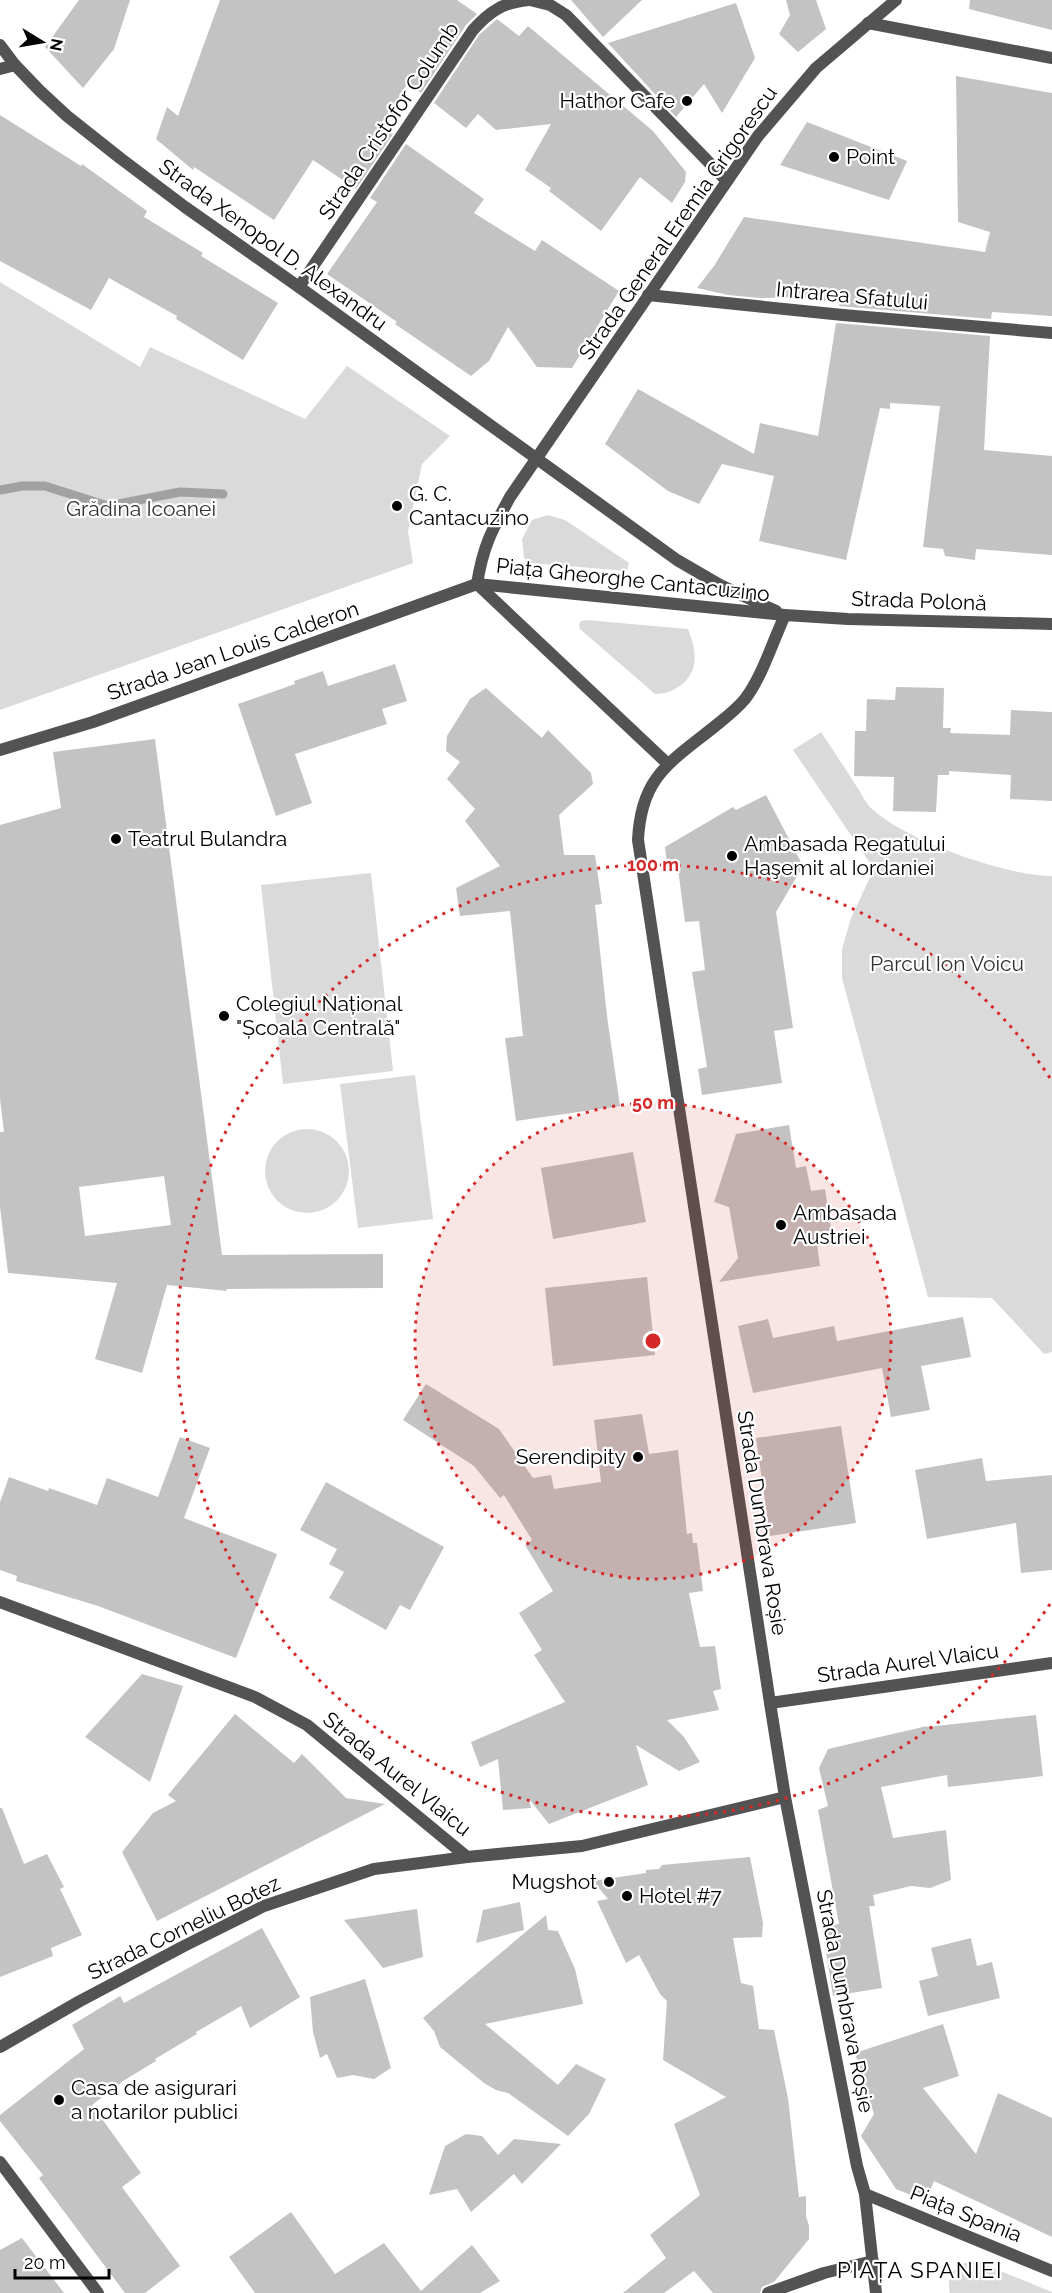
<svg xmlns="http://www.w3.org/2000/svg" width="1052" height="2293" font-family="Raleway,sans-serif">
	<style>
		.green { fill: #dadada }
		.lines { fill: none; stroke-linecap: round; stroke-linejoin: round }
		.stream { stroke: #a1a1a1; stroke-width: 9 }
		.building { fill: #c3c3c3; fill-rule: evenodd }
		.minor { stroke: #535353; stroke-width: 12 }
		.tertiary { stroke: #535353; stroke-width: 12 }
		.ring { fill: none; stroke: #d62828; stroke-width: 3; stroke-dasharray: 3 6 }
		.poi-dot { fill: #000; stroke: #fff; stroke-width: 2 }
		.labels { text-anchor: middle; stroke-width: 4.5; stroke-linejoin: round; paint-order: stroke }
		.poi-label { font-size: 21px; fill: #000; stroke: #fff; text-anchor: start }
		.street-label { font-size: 21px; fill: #000; stroke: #fff }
		.park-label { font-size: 21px; fill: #313131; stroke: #fff }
		.neighbourhood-label { font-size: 22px; letter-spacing: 1.5px; fill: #000; stroke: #fff }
		.centre { fill: #d62828; stroke: #fff; stroke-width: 3 }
		.ring-label { font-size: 18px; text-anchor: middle; font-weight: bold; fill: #d62828; stroke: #fff; stroke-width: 4.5; stroke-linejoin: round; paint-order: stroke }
	</style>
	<rect width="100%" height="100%" fill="#fff"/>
	<!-- green -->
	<g class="green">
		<path d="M0,282L140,367L150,347L305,419L347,366L450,436L422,464L408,531L413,563L0,710Z"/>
		<path d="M548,515L565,520L629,563L627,571L530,563L524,558L522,539L532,520Z"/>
		<path d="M586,620L688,629C696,650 700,670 681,685C673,691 665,694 655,694L580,629L579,625L581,621Z"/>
		<path d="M821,732C833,750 845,768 857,787C862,794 866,804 872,809C907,841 1006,876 1052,876V1352L1044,1354L992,1298L928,1297L842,978V949L851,918L874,869L793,750Z"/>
		<path d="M371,873L393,1071L283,1084L261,885Z"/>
		<path d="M415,1075L433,1219L358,1228L340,1084Z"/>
		<circle cx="307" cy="1171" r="42"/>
		<path d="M976,2261L1052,2292V2293H950C945,2274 958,2262 976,2261Z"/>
	</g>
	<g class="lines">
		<!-- stream -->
		<path class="stream" d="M0,490L22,486H45L108,506L180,492L223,494"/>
	</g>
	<!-- building -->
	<g class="building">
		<path d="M79,0H130L114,49L83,88L45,47Z"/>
		<path d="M220,0H457L477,14L466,25L421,93L408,83L380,126L393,134L356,189L313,160L274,220L194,167L193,170L156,139L167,107L178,116Z"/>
		<path d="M571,0H642L603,37Z"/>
		<path d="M786,0H816L826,29L798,52L779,34L790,15Z"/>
		<path d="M970,0H1052V30L969,9Z"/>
		<path d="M736,3L755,58L722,113L704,84L676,117L608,43Z"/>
		<path d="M497,19L519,36L528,26L653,131L686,172L685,182L672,203L640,177L601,231L549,191L551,188L525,170L551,124L496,130L478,114L466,128L434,103L479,35Z"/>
		<path d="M956,76L1052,93V316L992,312L991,319L839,306L840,303L801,297L760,298L728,295L697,288L714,266L744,217L985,252L990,232L958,222Z"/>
		<path d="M0,115L81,166L82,164L147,211L144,217L203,253L201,256L278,303L243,360L176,319L177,316L109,278L91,310L0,261Z"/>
		<path d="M807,122L907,161L889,200L780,165Z"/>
		<path d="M406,144L484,199L474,213L535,251L542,240L619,291L572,368L537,367L508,327L489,361L471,376L395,324L397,322L327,274L377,202L370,198Z"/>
		<path d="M836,323L990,336L984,450L1052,456V555L976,549L975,560L945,556L943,549L923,547L940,406L890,403V409L880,408L846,560L759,541L774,476L722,464L699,504L668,491L605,444L638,389L754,454L760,423L818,436Z"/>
		<path d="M395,664L407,701L382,709L387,724L295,754L312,803L276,816L238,704L295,684L294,681L323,671L328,686Z"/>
		<path d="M896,687L944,688L943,728H951L950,733L1010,735L1011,710L1052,712V801L1010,799L1011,775L949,771V775H938L936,812L893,811L894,777L854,776L855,731H866L867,699L895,700Z"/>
		<path d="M486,688L542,738L548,730L591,773L593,784L559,815L564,855H595L602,904L595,905L607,1016L620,1106L516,1121L505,1038L523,1036L510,911L460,916L456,888L500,866L465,821L475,809L447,779L460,762L446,751L447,736L470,699Z"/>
		<path d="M155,739L222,1255L383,1254V1288L226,1289L227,1291L167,1285L142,1373L95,1359L117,1283L8,1273L0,1207V1132H4L0,1099V825L61,808L53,752ZM164,1176L171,1225L85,1236L79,1187Z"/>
		<path d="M766,795L803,866L776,912L793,1028L774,1031L782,1083L702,1095L698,1069L707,1067L692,972L705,970L699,921L685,922L678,869L667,864L665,847L733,807L736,810Z"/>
		<path d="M789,1125L796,1168L806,1166L811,1191L825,1189L833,1242L817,1244L820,1266L719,1282L738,1258L729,1207L714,1202L736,1134Z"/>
		<path d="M633,1152L646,1222L553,1239L541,1168Z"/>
		<path d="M647,1277L655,1355L553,1366L545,1288Z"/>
		<path d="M963,1317L971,1357L921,1366L930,1410L891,1417L882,1368L753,1393L738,1326L768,1319L773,1338L834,1326L837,1341Z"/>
		<path d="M426,1384L499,1429L533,1478L551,1475L554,1489L601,1482L594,1420L642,1414L649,1454L678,1450L687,1534L692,1533L693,1543H697L703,1591L689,1593L700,1647L715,1646L721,1689L713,1691L719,1710L667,1720L684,1737L700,1762L679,1771L636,1745L648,1785L549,1824L529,1799L531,1808L503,1810L498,1759L480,1767L471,1742L565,1702L534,1655L542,1650L519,1613L553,1591L525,1545L532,1540L504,1495L500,1498L474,1466L403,1420Z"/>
		<path d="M841,1426L856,1523L770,1536L756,1438Z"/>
		<path d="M180,1437L210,1448L184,1518L277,1554L236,1658L98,1606L16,1581L17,1576L0,1570V1502L9,1477L48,1491L49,1488L97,1505L107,1478L158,1497Z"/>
		<path d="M982,1458L986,1481L1052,1475V1570L1021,1573L1016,1523L927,1539L915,1470Z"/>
		<path d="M326,1482L444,1547L410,1610L400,1605L386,1630L329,1598L344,1572L329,1564L337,1549L300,1530Z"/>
		<path d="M142,1674L183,1686L150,1782L85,1737Z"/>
		<path d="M235,1714L294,1763L302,1754L346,1798L385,1804L157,1921L122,1852L153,1813L176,1801L168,1795Z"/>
		<path d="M1036,1715L1043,1776L948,1787L947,1775L881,1787L893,1838L946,1830L951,1880L930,1888L911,1886L873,1895L875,1906H869L882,1988L833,1996L822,1927L839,1924L818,1810L828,1806L819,1768L828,1749L927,1726V1727Z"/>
		<path d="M0,1808H2L24,1864L47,1854L64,1887L60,1889L82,1935L51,1948L53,1956L0,1977Z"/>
		<path d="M750,1857L763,1923L762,1937L733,1938L741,1983L753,1986L759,2029L774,2030L788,2098L799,2197L806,2196V2216L809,2226V2239L774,2282L762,2287L760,2293H713L694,2271L664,2293H623L666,2258L650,2235L700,2195L674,2124L726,2097L663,2060L667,2001L660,1994L639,1955L626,1963L597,1901L608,1899L593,1881L646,1873V1870L659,1869L662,1865Z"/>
		<path d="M520,1902L524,1930L476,1943L483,1910Z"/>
		<path d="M417,1909L423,1957L383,1968L344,1920Z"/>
		<path d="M546,1915L548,1930L558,1931L575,1969L583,2004L485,2024L558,2085L576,2064L606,2079L589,2114L568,2136L508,2093L496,2090L484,2083L440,2047L434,2031L423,2018Z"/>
		<path d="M262,1928L300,1997L250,2028L241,2006L196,2032L197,2034L155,2059L156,2061L123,2081L92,2105L141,2173L122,2187L180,2266L145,2293H125L39,2178L43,2175L0,2121V2115L84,2049L72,2025L120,1996L124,2003Z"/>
		<path d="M971,1938L977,1966L992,1962L1000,1998L928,2016L919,1981L938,1976L931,1948Z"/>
		<path d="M365,1979L391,2068L374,2079L353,2075L337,2078L327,2054L320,2058L313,2032L310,1997Z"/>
		<path d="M943,2024L959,2076L923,2088L976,2154L998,2093L1052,2118V2237L934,2181L926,2201L896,2189L861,2136L874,2114L855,2053Z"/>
		<path d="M466,2134L482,2136L498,2155L514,2139L561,2144L522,2184L514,2174L471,2212L457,2189L429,2195L445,2146Z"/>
		<path d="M291,2212L335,2274L384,2243L421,2291L472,2245L500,2281L480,2293H255L229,2257Z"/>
		<path d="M22,2238L64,2293H0V2250Z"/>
	</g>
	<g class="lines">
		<!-- minor -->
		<g class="minor">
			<path d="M530,0L550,5L566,15L727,181"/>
			<path d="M868,23L1052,58"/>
			<path d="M0,69L15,65"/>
			<path d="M299,287L473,30C490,11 504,2 529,0"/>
			<path d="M648,295L843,315L1052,333"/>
			<path d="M477,584L668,764"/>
			<path d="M785,615C773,641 762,677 745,699C736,710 725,718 714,727C669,763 641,777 638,840L770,1703L785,1797L857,2166L865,2194L876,2293"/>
			<path d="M0,1602L255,1697L307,1725L467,1857"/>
			<path d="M770,1703L1052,1663"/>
			<path d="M0,2047L80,2001L184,1946L264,1906L374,1869L467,1857L582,1846L785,1797"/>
			<path d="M0,2162L98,2293"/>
			<path d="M865,2194L1052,2271"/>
			<path d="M768,2293L824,2273L873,2261"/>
		</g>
		<!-- tertiary -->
		<g class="tertiary">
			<path d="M0,45L15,65L40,91L67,116L120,158L185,207L299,287L677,560L720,585L776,611"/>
			<path d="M477,584C483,546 492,530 510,497L758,136L816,68L896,0"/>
			<path d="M0,750L93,722L477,584L785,615L848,619L1052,624"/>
		</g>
	</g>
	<!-- distance rings -->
	<circle cx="653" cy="1341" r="238" fill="#d62828" fill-opacity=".12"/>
	<g class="ring">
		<circle cx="653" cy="1341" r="238"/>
		<path d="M1050 1604A476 476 0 1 1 1050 1078"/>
	</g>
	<!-- markers -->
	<g class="poi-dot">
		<circle cx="687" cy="101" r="6"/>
		<circle cx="834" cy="157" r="6"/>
		<circle cx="397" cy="506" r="6"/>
		<circle cx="116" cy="839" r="6"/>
		<circle cx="732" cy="856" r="6"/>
		<circle cx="224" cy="1016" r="6"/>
		<circle cx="781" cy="1225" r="6"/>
		<circle cx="638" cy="1457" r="6"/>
		<circle cx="609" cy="1882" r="6"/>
		<circle cx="627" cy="1896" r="6"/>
		<circle cx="59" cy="2100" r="6"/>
	</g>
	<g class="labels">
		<!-- poi labels -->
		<g class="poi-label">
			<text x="675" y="108" text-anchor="end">Hathor Cafe</text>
			<text x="846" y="164">Point</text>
			<text x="409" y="501">G. C.<tspan x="409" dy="24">Cantacuzino</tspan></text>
			<text x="128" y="846">Teatrul Bulandra</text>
			<text x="744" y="851">Ambasada Regatului<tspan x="744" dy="24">Haşemit al Iordaniei</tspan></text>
			<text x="236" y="1011">Colegiul Național<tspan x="236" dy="24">"Școala Centrală"</tspan></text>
			<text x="793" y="1220">Ambasada<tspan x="793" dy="24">Austriei</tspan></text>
			<text x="626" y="1464" text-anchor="end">Serendipity</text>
			<text x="597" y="1889" text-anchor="end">Mugshot</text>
			<text x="639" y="1903">Hotel #7</text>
			<text x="71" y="2095">Casa de asigurari<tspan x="71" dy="24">a notarilor publici</tspan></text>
		</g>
		<!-- street labels -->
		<g class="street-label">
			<text transform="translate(389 121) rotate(-56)" y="7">Strada Cristofor Columb</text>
			<text transform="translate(678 223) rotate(-55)" y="7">Strada General Eremia Grigorescu</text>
			<text transform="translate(273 245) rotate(36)" y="7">Strada Xenopol D. Alexandru</text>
			<text transform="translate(852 296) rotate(5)" y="7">Intrarea Sfatului</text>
			<text transform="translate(633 580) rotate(6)" y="7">Piața Gheorghe Cantacuzino</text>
			<text transform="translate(919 601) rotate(2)" y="7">Strada Polonă</text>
			<text transform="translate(233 651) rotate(-19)" y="7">Strada Jean Louis Calderon</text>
			<text transform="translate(762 1523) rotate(81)" y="7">Strada Dumbrava Roșie</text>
			<text transform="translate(908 1663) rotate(-8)" y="7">Strada Aurel Vlaicu</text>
			<text transform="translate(397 1774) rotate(39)" y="7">Strada Aurel Vlaicu</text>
			<text transform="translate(184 1928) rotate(-26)" y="7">Strada Corneliu Botez</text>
			<text transform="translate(845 2001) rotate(79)" y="7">Strada Dumbrava Roșie</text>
			<text transform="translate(966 2214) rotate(22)" y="7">Piața Spania</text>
		</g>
		<!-- park labels -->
		<g class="park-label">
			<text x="141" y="516">Grădina Icoanei</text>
			<text x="947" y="971">Parcul Ion Voicu</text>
		</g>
		<!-- neighbourhood labels -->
		<g class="neighbourhood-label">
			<text x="920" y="2278">PIAȚA SPANIEI</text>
		</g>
	</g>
	<circle cx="653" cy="1341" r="9" class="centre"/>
	<g class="ring-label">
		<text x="653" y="871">100 m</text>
		<text x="653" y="1109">50 m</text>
	</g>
	<!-- north arrow -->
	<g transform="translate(42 42) rotate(101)" stroke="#ffffff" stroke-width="4.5" paint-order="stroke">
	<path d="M0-4.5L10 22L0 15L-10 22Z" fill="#000000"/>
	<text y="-9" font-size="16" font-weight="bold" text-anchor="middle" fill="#000000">N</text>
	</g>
	<!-- scale -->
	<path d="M15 2269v9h94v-9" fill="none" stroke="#000000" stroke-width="3"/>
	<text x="24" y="2269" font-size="18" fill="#000000" stroke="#ffffff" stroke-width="4.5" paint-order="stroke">20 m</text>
</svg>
